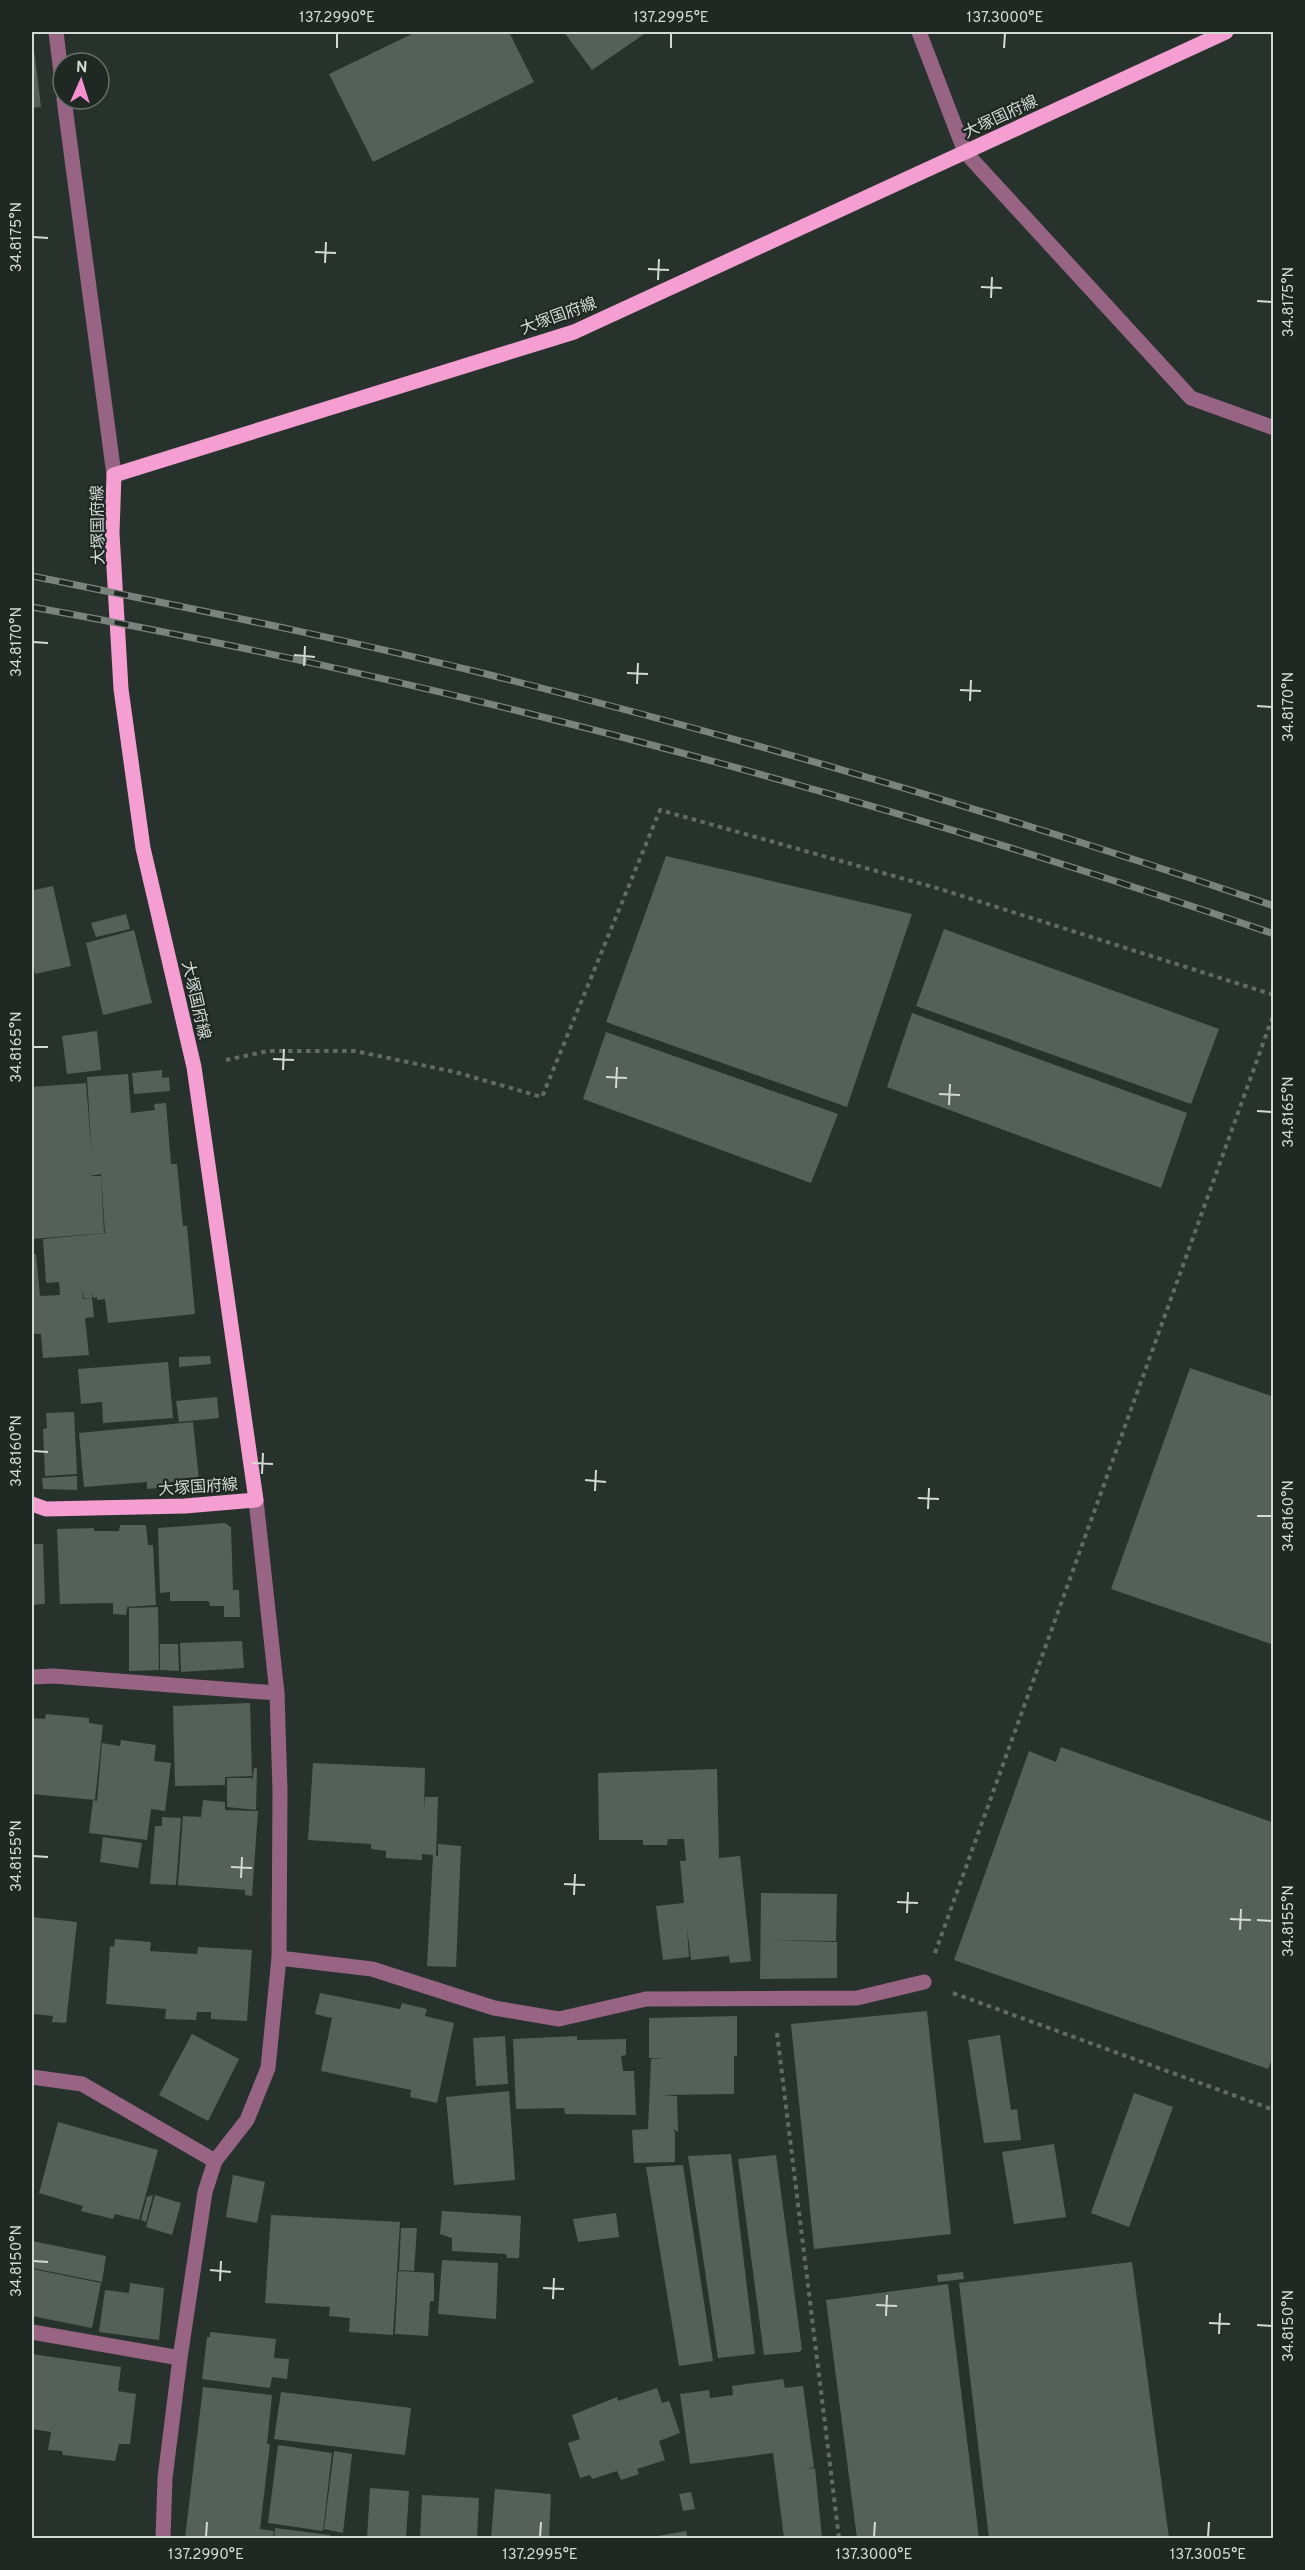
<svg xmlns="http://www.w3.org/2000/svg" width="1305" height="2570" font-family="Overpass,'Noto Sans JP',sans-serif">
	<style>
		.building { fill: #556059 }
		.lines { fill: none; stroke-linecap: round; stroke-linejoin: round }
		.path { stroke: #616a65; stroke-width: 4; stroke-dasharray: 4.5 4.5; stroke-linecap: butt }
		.minor { stroke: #986483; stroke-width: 15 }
		.major { stroke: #f59ed1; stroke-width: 15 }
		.rail-casing { stroke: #7b837e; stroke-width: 7 }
		.rail { stroke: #1f2823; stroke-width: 4.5; stroke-dasharray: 14; stroke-linecap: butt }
		.ticks { fill: none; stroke: #d3d9d5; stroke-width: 2 }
		.labels { text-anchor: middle; stroke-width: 4.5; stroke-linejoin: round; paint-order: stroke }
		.street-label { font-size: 16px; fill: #d3d9d5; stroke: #1f2823 }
		.neatline { fill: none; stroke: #d3d9d5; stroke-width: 2 }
		.ticks-label { font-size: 15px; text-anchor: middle; fill: #d3d9d5 }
	</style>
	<rect width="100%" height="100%" fill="#28322d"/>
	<!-- building -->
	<g class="building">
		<path d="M416,32H509L534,82L373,162L329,74Z"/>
		<path d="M564,32H647L592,70Z"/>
		<path d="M32,33L41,107L32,108Z"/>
		<path d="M666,856L912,914L847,1107L606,1022Z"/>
		<path d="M32,882L34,890L53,886L71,966L35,974L34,968L32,969Z"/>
		<path d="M126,914L130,929L96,937L91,923Z"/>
		<path d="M944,929L1219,1029L1191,1104L916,1006Z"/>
		<path d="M134,930L152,1003L103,1015L86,943Z"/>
		<path d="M912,1013L1187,1113L1161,1188L887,1087Z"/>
		<path d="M97,1031L101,1070L67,1074L62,1036Z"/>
		<path d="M606,1032L838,1114L811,1183L583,1099Z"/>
		<path d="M162,1070V1078L169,1077L170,1091L134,1094L132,1073Z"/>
		<path d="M128,1074L131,1113L155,1110L154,1104L166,1103L171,1164H177L183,1226H187L195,1314L108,1323L105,1299L97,1300V1297L93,1298L92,1292V1298H84L82,1289L83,1299L92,1298L94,1317L85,1318L89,1355L43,1358L41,1334H32V1254H36L40,1296L60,1295L59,1282L46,1283L43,1239L147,1229L105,1233L101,1174L89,1176H101L104,1233L32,1239V1087L86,1083L92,1158L87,1077Z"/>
		<path d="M210,1356L211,1364L179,1367V1357Z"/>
		<path d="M168,1362L173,1418L103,1423L102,1402L81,1404L78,1369Z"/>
		<path d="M1190,1368L1274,1397V1645L1111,1589Z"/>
		<path d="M217,1397L219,1418L179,1422L176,1401Z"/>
		<path d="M74,1412L77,1474L45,1476L43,1429L47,1428L46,1413Z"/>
		<path d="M193,1422L199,1480L169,1482L170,1487L147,1489V1482L84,1487L79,1433Z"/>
		<path d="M77,1476V1490L43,1489L42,1478Z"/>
		<path d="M225,1523L231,1527L233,1590H239L240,1617H224V1606H210L209,1601H170V1592L160,1593L158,1528Z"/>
		<path d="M120,1525H146L148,1545H153L156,1605L127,1607L126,1615L113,1614V1603L60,1604L57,1529L94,1528V1531H119Z"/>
		<path d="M32,1544H43L45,1604L32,1605Z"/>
		<path d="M158,1607L159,1670L129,1671V1608Z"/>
		<path d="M242,1641L244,1668L181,1672L180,1643Z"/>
		<path d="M160,1644H178L179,1671L160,1670Z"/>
		<path d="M250,1703L252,1776L225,1777V1785L175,1786L173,1706Z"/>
		<path d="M46,1714L89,1718V1723L103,1725L95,1800L32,1794V1718L45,1719Z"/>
		<path d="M121,1740L156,1745L154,1761L171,1763L165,1811L151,1809L147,1840L89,1833L93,1800L97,1801L102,1743L120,1746Z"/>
		<path d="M1061,1747L1274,1823V2053L1268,2069L954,1960L1029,1751L1056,1762Z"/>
		<path d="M313,1763L425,1768L424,1810L425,1797H438L436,1856H438V1844L461,1846L456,1967L427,1966L433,1855L422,1854V1860L386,1858V1851L371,1849V1844L308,1840Z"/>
		<path d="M254,1768H257L256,1810L227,1807V1778H252V1782Z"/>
		<path d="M717,1769L719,1858L740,1856L751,1961L730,1963L729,1956L691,1960L687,1928L689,1957L663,1960L656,1906L684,1903L680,1861H686L684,1839H668L667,1845H643V1840H599L598,1773Z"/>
		<path d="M203,1800L225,1802V1810L258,1811L252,1896L245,1895V1890L178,1885L183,1816L201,1817Z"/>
		<path d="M162,1817L181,1818L176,1885L150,1884L155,1826H162Z"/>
		<path d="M103,1837L142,1843L138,1868L100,1862Z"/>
		<path d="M761,1893L837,1894L836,1941L763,1940L837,1942V1978L760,1979Z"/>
		<path d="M32,1917L77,1922L66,2023L52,2022L53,2016L32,2014Z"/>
		<path d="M115,1939L151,1942L150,1951L197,1954L198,1947L252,1950L247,2021L211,2019V2012H197L196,2020L165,2019L166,2009L106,2004L110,1946L114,1947Z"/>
		<path d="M320,1993L400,2009L402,2003L427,2009L425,2016L454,2023L437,2103L410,2097L411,2090L321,2071L332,2018L315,2014Z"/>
		<path d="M927,2011L951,2234L814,2249L791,2024Z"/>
		<path d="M737,2016V2056H734V2094L661,2095L677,2096L678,2132L673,2129L675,2133V2162L634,2163L632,2130L648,2129L651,2059L663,2058H649V2018Z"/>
		<path d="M192,2034L239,2059L208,2121L159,2095Z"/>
		<path d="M1000,2035L1011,2110L1017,2109L1021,2140L984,2143L968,2040Z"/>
		<path d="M505,2036L508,2084L476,2086L473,2038Z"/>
		<path d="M577,2036V2040L626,2039V2055L621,2056L623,2071H634L636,2115L565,2114L564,2108L516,2109L513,2039Z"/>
		<path d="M509,2091L515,2180L454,2185L446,2097Z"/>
		<path d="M1134,2093L1173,2107L1129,2227L1091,2213Z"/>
		<path d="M58,2122L158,2150L139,2220L115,2214L113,2219L81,2211L83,2206L39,2193Z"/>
		<path d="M1054,2144L1066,2217L1014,2224L1002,2152Z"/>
		<path d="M731,2154L755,2354L718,2358L688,2156Z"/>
		<path d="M776,2155L802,2350L799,2352L764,2355L738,2159Z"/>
		<path d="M683,2165L713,2361L679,2366L646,2167Z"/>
		<path d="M233,2175L265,2182L257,2223L226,2217Z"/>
		<path d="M153,2195L146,2222L141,2220L147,2197Z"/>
		<path d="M155,2195L181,2203L172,2235L146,2227Z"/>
		<path d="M442,2211L521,2216L519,2258H507L506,2254L452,2251V2238L440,2234Z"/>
		<path d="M616,2213L619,2237L578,2242L573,2219Z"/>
		<path d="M271,2215L400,2222L393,2335L349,2332L350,2318L329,2316L330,2307L265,2303Z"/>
		<path d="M401,2228H417L414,2271L399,2270Z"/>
		<path d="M32,2241L106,2256L102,2282L32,2268Z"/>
		<path d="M442,2260L498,2263L496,2319L438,2314Z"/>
		<path d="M1132,2262L1169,2538H989L959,2283Z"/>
		<path d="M32,2269L101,2283L92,2328L32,2316Z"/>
		<path d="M398,2271L434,2273V2301H430L428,2336L395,2334Z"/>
		<path d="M963,2272L964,2279L938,2282L937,2275Z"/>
		<path d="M130,2283L164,2288L159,2340L99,2332L105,2290L129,2293Z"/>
		<path d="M948,2284L979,2538H857L826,2300Z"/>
		<path d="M210,2332L276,2339L274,2358L289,2359L287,2379L272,2377L270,2388L202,2379L207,2337H210Z"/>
		<path d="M32,2354L121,2367L118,2391L136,2394L130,2444H119L115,2461L63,2455L62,2451L48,2450L51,2432L32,2429Z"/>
		<path d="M783,2379L785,2388L803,2386L814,2467L805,2469L815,2468L822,2538H784L773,2453L690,2464L680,2394L709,2390L710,2398L733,2395L732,2386Z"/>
		<path d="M203,2387L272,2395L267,2444H270L260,2529L274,2531L273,2538H185Z"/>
		<path d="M657,2388L662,2403L669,2401L680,2433L659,2441L665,2460L637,2469L639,2474L621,2480L617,2471L592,2479L590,2475L580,2478L568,2443L580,2439L572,2415L617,2397L618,2401Z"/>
		<path d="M281,2392L411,2408L405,2455L274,2439Z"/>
		<path d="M278,2445L332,2453L323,2531L268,2523Z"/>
		<path d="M334,2451L352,2454L343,2533L324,2529Z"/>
		<path d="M370,2488L409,2491L406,2538H367Z"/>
		<path d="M495,2489L551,2494L549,2538H491Z"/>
		<path d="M691,2492L695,2509L683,2511L679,2494Z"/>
		<path d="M422,2495L479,2498L477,2538H420Z"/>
		<path d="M275,2528L330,2535V2538H274Z"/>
		<path d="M686,2531L688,2538H652V2537Z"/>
	</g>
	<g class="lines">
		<!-- path -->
		<g class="path">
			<path d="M226,1060L268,1051H355L455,1072L542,1097L660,810L940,889L1274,995"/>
			<path d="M935,1953L1274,1013"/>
			<path d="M953,1993L1274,2110"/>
			<path d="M777,2033L839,2538"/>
		</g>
		<!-- minor -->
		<g class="minor">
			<path d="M56,32L63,89"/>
			<path d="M919,32L965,152L1191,398L1274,428"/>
			<path d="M64,99L114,475"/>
			<path d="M32,1677L53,1676L277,1693"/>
			<path d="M279,1958L372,1969L494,2008L559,2019L646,1999L857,1998L924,1982"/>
			<path d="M32,2077L82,2084L215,2161"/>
			<path d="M32,2332L180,2358"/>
			<path d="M163,2538L165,2478L180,2358L205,2192L215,2161L247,2120L268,2068L279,1958L280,1791L277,1693L256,1500"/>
		</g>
		<!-- major -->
		<path class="major" d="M32,1504L46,1509L185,1506L256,1500L194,1067L143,848L121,689L112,533L114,475L574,332L1226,32"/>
		<defs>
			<g id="rail">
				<path d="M32,576C183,607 336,637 486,674C752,740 1015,818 1274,906"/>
				<path d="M32,607C453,683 869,795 1274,934"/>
			</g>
		</defs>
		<!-- rail casing -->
		<use href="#rail" class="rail-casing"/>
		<!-- rail -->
		<use href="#rail" class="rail"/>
	</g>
	<!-- ticks -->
	<path class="ticks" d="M337,48V33M671,48V33M1004,48L1005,33M33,237L48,238M315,252L336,253M325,263L326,242M648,269L669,270M658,280L659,259M981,287L1002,288M991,298L992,277M1257,301L1272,302M33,642L48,643M294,655L315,657M304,666L305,646M627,673L648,674M637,684L638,663M960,690L981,691M970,701L971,680M1257,706L1272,707M33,1047H48M273,1059L294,1060M283,1070L284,1049M606,1077L627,1078M616,1088L617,1067M939,1094L960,1095M949,1105L950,1084M1257,1111L1272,1112M33,1451L48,1452M252,1463L273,1464M262,1474L263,1453M585,1480L606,1482M595,1491L596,1470M918,1498L939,1499M928,1509L929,1488M1257,1516H1272M33,1856L48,1857M231,1867L252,1868M241,1878L242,1857M564,1884L585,1885M574,1895L575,1874M897,1902L918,1903M907,1913L908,1892M1230,1919L1251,1920M1257,1920L1272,1921M1240,1930L1241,1909M33,2261L48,2262M210,2270L231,2272M220,2281L221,2261M543,2288L564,2289M553,2299L554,2278M876,2305L897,2306M886,2316L887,2295M1209,2323L1230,2324M1257,2325L1272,2326M1219,2334L1220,2313M206,2537L207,2522M540,2537L541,2522M874,2537L875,2522M1208,2537L1209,2522"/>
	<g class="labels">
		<!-- street labels -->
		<g class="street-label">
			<text transform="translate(1000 116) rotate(-25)" y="6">大塚国府線</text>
			<text transform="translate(558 315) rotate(-20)" y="6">大塚国府線</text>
			<text transform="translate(97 525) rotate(-91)" y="6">大塚国府線</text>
			<text transform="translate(197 1000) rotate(77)" y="6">大塚国府線</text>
			<text transform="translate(198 1486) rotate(-4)" y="6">大塚国府線</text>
		</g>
	</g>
	<!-- border -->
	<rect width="1305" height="2570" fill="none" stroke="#1f2823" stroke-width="66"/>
	<!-- north arrow -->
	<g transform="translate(81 81) rotate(3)"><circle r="28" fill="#1f2823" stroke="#676f6a" stroke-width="1.5"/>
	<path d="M0-4.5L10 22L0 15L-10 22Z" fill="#f790ce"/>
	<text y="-9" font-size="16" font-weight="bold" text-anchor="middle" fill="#d3d9d5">N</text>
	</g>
	<rect x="33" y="33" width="1239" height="2504" class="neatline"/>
	<g class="ticks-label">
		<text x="337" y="22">137.2990°E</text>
		<text x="671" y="22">137.2995°E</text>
		<text x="1005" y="22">137.3000°E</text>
		<text transform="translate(16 237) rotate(-90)" y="5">34.8175°N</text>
		<text transform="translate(1288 302) rotate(-90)" y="5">34.8175°N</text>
		<text transform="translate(16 642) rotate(-90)" y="5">34.8170°N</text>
		<text transform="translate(1288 707) rotate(-90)" y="5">34.8170°N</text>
		<text transform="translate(16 1047) rotate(-90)" y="5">34.8165°N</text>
		<text transform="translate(1288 1112) rotate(-90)" y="5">34.8165°N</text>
		<text transform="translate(16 1451) rotate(-90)" y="5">34.8160°N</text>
		<text transform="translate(1288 1516) rotate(-90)" y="5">34.8160°N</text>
		<text transform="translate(16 1856) rotate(-90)" y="5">34.8155°N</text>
		<text transform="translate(1288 1921) rotate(-90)" y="5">34.8155°N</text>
		<text transform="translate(16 2261) rotate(-90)" y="5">34.8150°N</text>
		<text transform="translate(1288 2326) rotate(-90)" y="5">34.8150°N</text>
		<text x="206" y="2559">137.2990°E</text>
		<text x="540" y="2559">137.2995°E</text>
		<text x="874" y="2559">137.3000°E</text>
		<text x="1208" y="2559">137.3005°E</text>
	</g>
</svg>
